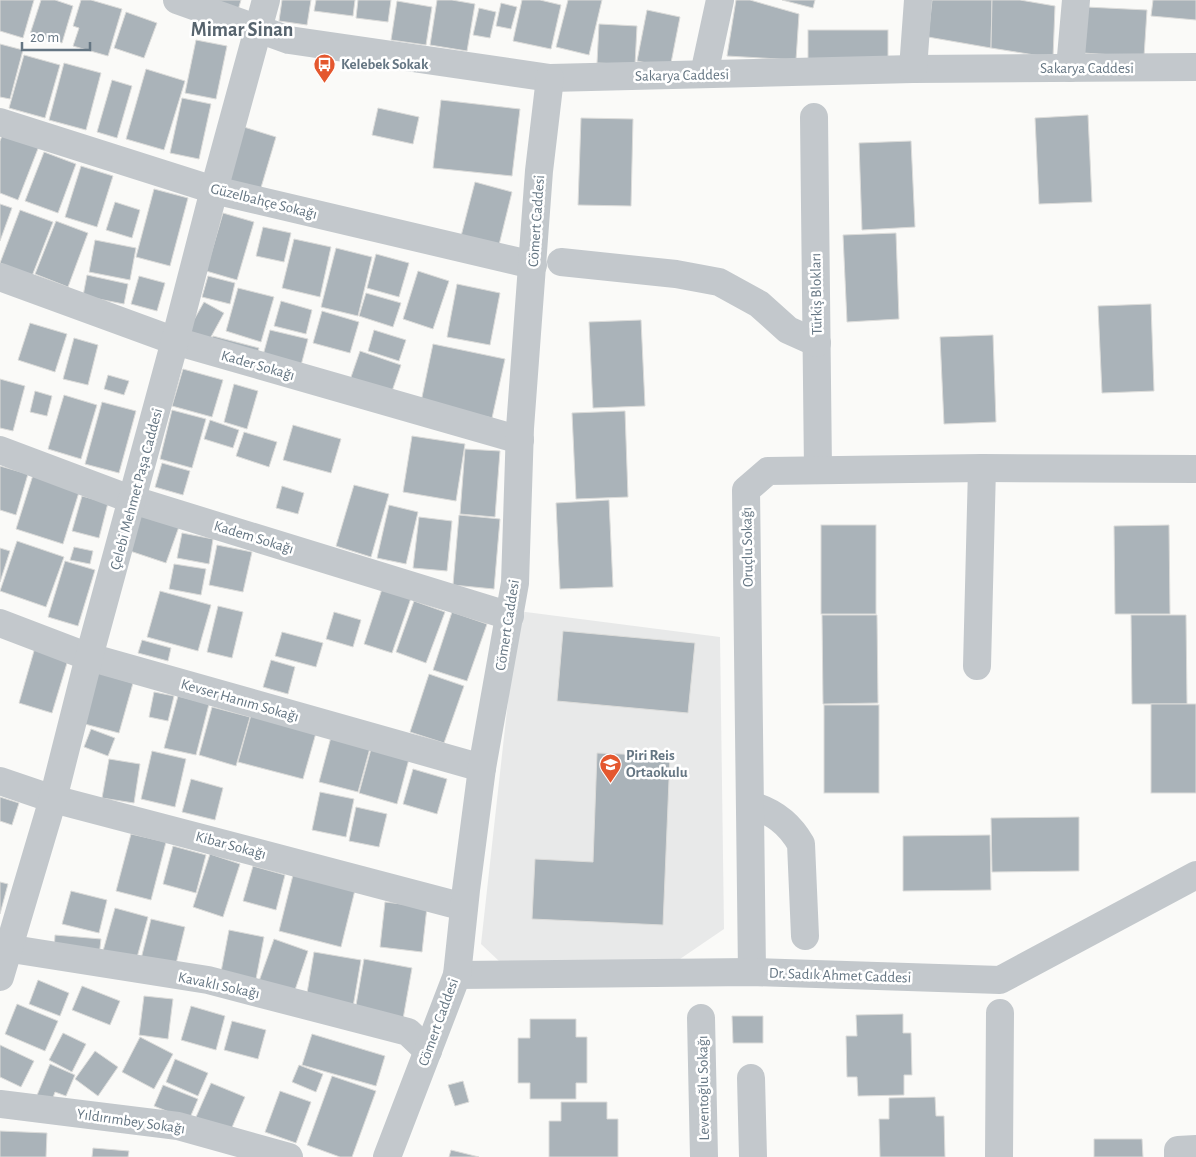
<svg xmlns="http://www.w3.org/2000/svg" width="1196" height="1157" font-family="'Alegreya Sans',sans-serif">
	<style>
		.built { fill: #e8e9e9 }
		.building { fill: #aab3b9; stroke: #dcdcda }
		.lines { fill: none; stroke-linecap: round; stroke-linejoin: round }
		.minor { stroke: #c3c8cc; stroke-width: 28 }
		.labels { text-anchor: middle; stroke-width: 5; stroke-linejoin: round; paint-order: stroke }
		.poi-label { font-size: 15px; font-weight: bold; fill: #657683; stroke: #fff; text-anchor: start }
		.street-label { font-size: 15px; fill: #657683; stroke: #fff }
		.district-label { font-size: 20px; font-weight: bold; fill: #57646e; stroke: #fff }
	</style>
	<rect width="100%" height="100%" fill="#fafaf8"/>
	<!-- built -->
	<path class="built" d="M518,611L720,637L724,929L680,959L500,962L481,944Z"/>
	<!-- building -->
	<g class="building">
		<path d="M0,0H34L23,38L0,31Z"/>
		<path d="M41,0H55L73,6L62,43L30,34Z"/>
		<path d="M81,0H91L122,9L108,56L73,46L79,28L73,26Z"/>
		<path d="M204,0H241L238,10Z"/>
		<path d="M282,0H311L307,25L279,21Z"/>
		<path d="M316,0H355L353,16L314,11Z"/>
		<path d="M358,0H391L388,22L356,18Z"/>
		<path d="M437,0H452L475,4L467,51L430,45Z"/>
		<path d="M522,0H540L561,5L551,49L513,41Z"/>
		<path d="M568,0H602L589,55L556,47Z"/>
		<path d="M736,0H750L799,14L796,60L727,56Z"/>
		<path d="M782,0H815L813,8Z"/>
		<path d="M932,0H992L991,48L928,37Z"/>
		<path d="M992,0H1020L1055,6L1053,58L991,48Z"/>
		<path d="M1153,0H1196V20L1151,16Z"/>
		<path d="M397,1L432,7L426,45L391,40Z"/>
		<path d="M501,3L517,7L511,29L496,26Z"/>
		<path d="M1086,7L1147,10L1144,57L1083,53Z"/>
		<path d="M479,8L496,12L490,38L473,35Z"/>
		<path d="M647,10L680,17L670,68L637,61Z"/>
		<path d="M126,12L157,23L144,58L114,48Z"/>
		<path d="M599,24L637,26L635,65L597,63Z"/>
		<rect x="808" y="30" width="80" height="38"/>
		<path d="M196,40L227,46L216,99L185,93Z"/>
		<path d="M0,44L23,50L10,99L0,97Z"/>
		<path d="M24,55L60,65L45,118L9,108Z"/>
		<path d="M64,63L101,73L86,130L49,120Z"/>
		<path d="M146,69L185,81L164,150L126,139Z"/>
		<path d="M112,80L132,86L117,138L97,132Z"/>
		<path d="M182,98L211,104L199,159L170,153Z"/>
		<path d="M441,100L520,109L512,176L433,168Z"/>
		<path d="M378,108L419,117L413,144L372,135Z"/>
		<path d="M1088,115L1092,202L1039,204L1035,118Z"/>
		<path d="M581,118L633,119L631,206L578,205Z"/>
		<path d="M244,127L276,137L260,191L227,181Z"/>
		<path d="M3,133L39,146L18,200L0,193V141Z"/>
		<path d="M911,141L915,227L862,230L859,143Z"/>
		<path d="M44,152L76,164L58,213L25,201Z"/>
		<path d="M81,166L113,176L97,227L65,217Z"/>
		<path d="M475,182L512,192L497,253L459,244Z"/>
		<path d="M154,189L188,198L170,266L136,257Z"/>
		<path d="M115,202L140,210L132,238L106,230Z"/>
		<path d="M0,204L12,208L0,241Z"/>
		<path d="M20,210L53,222L32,276L0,263Z"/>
		<path d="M223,213L254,222L237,280L206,271Z"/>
		<path d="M56,221L88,233L68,287L35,274Z"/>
		<path d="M263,227L291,233L284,262L256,256Z"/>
		<path d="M896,233L899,319L847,322L843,235Z"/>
		<path d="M294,239L331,247L320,297L282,288Z"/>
		<path d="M95,240L136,248L130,280L89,272Z"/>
		<path d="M336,248L372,257L358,316L321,307Z"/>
		<path d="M376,254L409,263L399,297L367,288Z"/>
		<path d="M418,271L449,281L433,329L403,319Z"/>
		<path d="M87,275L128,284L124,304L83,296Z"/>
		<path d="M139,276L165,283L157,311L131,304Z"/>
		<path d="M208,276L235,283L230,304L202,297Z"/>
		<path d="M457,284L500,293L490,345L447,337Z"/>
		<path d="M238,288L274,297L261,342L226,331Z"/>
		<path d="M366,293L401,303L393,327L359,316Z"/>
		<path d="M281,301L312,310L306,334L274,326Z"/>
		<path d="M204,302L224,313L206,346L186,334Z"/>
		<path d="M1151,304L1154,391L1102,393L1098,306Z"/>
		<path d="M322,311L359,322L350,353L313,343Z"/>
		<path d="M641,320L645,406L593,408L589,322Z"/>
		<path d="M30,323L67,334L55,372L18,360Z"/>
		<path d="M270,330L308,339L300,369L262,359Z"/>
		<path d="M374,330L406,340L399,361L368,351Z"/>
		<path d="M993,335L996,422L944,424L940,337Z"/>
		<path d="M213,336L259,348L256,358L210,347Z"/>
		<path d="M74,338L98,345L88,385L63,379Z"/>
		<path d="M433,344L505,359L492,418L421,402Z"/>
		<path d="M360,351L401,365L390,397L349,383Z"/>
		<path d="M183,369L223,380L212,417L172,406Z"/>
		<path d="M108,375L129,381L124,395L104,389Z"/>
		<path d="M0,379L25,386L13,431L0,428Z"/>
		<path d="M234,384L258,391L247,429L224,422Z"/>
		<path d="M35,391L52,396L47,416L30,412Z"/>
		<path d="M64,395L97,405L81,459L48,449Z"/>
		<path d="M102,402L136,411L119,473L85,464Z"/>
		<path d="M172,410L206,419L192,468L160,459Z"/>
		<path d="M625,411L628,497L576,499L572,413Z"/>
		<path d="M210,420L239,430L233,448L204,439Z"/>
		<path d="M293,425L341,439L331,473L283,460Z"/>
		<path d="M244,432L277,442L269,467L236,456Z"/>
		<path d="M412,436L465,444L456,501L403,492Z"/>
		<path d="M465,449L500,451L495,517L460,514Z"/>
		<path d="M162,463L190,471L183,495L155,487Z"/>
		<path d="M0,466L28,474L16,515L0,510Z"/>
		<path d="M33,475L80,489L63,544L16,529Z"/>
		<path d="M354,485L389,494L371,557L336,546Z"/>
		<path d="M282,486L304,493L298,514L276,508Z"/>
		<path d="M82,496L108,503L99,538L72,531Z"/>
		<path d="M609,500L613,587L560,589L556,503Z"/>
		<path d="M389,505L418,512L406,564L377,558Z"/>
		<path d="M142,508L181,521L166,563L127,550Z"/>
		<path d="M459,515L500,519L494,589L453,585Z"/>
		<path d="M419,517L452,521L447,571L413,568Z"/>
		<rect x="821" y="525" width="55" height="89"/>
		<path d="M1169,525L1170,614H1115L1114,526Z"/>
		<path d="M182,533L213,539L209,564L177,558Z"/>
		<path d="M17,541L64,557L46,607L0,591Z"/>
		<path d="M217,545L252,552L243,592L209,585Z"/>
		<path d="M74,547L93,551L90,564L70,560Z"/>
		<path d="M0,548L10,551L0,582Z"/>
		<path d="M65,561L95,570L78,626L48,617Z"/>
		<path d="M174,564L206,569L201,595L169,589Z"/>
		<path d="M382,589L411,598L392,653L364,644Z"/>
		<path d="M160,591L211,605L198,651L147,637Z"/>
		<path d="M414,601L445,612L426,663L396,652Z"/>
		<path d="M218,606L243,612L232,658L207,652Z"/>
		<path d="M334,612L361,620L353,647L326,639Z"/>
		<path d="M452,612L487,624L467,681L433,670Z"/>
		<path d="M822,615H877L878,703L823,704Z"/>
		<path d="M1131,615H1186L1187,704H1132Z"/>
		<path d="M563,631L695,643L688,713L557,701Z"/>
		<path d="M282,632L323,643L316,667L275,656Z"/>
		<path d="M142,640L171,648L168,661L138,653Z"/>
		<path d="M36,644L70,653L52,713L19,703Z"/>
		<path d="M271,660L295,667L288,694L263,687Z"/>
		<path d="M95,672L133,683L119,733L81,723Z"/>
		<path d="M429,674L464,686L444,743L410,732Z"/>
		<path d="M154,692L174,696L168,721L149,717Z"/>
		<path d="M178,696L209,704L196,755L164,748Z"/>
		<rect x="1151" y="704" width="45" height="89"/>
		<rect x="824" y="705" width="55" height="88"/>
		<path d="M212,707L250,717L236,766L199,755Z"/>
		<path d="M251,715L316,733L303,779L238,762Z"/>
		<path d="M91,729L115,738L108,756L84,747Z"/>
		<path d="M331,737L370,748L358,792L319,782Z"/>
		<path d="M371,749L409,759L397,804L359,793Z"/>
		<path d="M152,751L186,759L175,807L141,799Z"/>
		<path d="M597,753L670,756L663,925L532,919L535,859L593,862Z"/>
		<path d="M109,759L140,764L134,803L102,798Z"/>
		<path d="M413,769L447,779L437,814L403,804Z"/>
		<path d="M191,779L223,788L215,820L182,812Z"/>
		<path d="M320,792L354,799L346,837L312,830Z"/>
		<path d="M0,797L19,803L12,825L0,821Z"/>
		<path d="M356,807L387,814L379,847L349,841Z"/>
		<path d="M1079,817V871L992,872L991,818Z"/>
		<path d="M131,834L166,842L151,900L116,891Z"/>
		<path d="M990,835L991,890L903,891V836Z"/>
		<path d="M173,846L206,855L196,893L163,884Z"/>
		<path d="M210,854L240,864L223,917L193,907Z"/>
		<path d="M253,866L285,875L276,910L243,901Z"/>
		<path d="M293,875L355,890L341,947L279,931Z"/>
		<path d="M0,882L8,884L0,914Z"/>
		<path d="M71,891L107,900L99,933L62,924Z"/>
		<path d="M385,902L427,907L422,952L380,947Z"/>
		<path d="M115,908L148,917L136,961L103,951Z"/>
		<path d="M151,919L185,927L175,968L141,959Z"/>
		<path d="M229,930L264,937L256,979L221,972Z"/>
		<path d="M55,935L101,939L99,956L54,951Z"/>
		<path d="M274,939L308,951L293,996L258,984Z"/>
		<path d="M314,952L361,960L353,1007L306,999Z"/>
		<path d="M364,959L412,968L403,1019L355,1011Z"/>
		<path d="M38,980L69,993L60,1016L29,1004Z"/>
		<path d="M82,986L120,1001L110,1025L72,1010Z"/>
		<path d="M144,996L173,999L168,1039L139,1035Z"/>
		<path d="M17,1004L58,1021L45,1051L5,1034Z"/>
		<path d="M191,1006L225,1016L216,1050L181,1040Z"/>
		<path d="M903,1014V1033H911L912,1075H904V1095L858,1096L857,1077H847L846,1036H857L856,1015Z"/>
		<path d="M732,1016H763V1043H733Z"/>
		<path d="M530,1019H576V1037H587V1083H576V1099H530V1083H518V1038H530Z"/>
		<path d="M232,1021L266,1030L258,1059L224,1050Z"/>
		<path d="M63,1033L86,1044L72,1072L49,1060Z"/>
		<path d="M312,1034L385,1056L376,1086L302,1065Z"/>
		<path d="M140,1037L173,1054L154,1089L122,1072Z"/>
		<path d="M0,1045L34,1061L21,1087L0,1077Z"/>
		<path d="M95,1051L118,1067L98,1096L75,1079Z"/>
		<path d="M175,1059L208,1073L198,1096L166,1082Z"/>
		<path d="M50,1064L75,1075L66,1096L55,1092L50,1106L35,1100Z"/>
		<path d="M299,1065L323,1074L316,1092L292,1082Z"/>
		<path d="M332,1076L376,1091L352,1157H340L307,1145Z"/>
		<path d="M463,1081L469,1102L455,1106L448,1085Z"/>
		<path d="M211,1083L245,1097L230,1132L196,1117Z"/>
		<path d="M163,1085L198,1099L189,1120L154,1106Z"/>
		<path d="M280,1091L311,1102L296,1143L265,1132Z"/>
		<path d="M935,1097L936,1116H944L945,1157H880L879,1119H889V1098Z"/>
		<path d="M561,1102H607V1119H618V1157H549V1121H561Z"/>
		<path d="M0,1131L47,1133L46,1157H0Z"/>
		<path d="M1094,1139H1142L1143,1157H1094Z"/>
		<path d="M93,1148L129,1151L128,1157H92Z"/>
		<path d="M451,1150L479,1157H449Z"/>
	</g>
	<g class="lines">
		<!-- minor -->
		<g class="minor">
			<path d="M177,0L289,40L550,78L913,69L1196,67"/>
			<path d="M1070,68L1076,0"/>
			<path d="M913,69L918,0"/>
			<path d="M704,74L720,0"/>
			<path d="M814,117L818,470"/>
			<path d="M0,122L214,190L533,265"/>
			<path d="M561,262L676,274L719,282L759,304L788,330L817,343"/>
			<path d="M0,277L175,341L520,440"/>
			<path d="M0,450L133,500L510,616"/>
			<path d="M0,623L89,657L482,768"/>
			<path d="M977,666L982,468"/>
			<path d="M0,781L53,799L464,907"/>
			<path d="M750,805C773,811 789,823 801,844L805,936"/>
			<path d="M0,947L208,980L408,1032L428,1051"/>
			<path d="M752,972L746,490L768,471L982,468L1196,469"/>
			<path d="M457,975L752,972L1000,980L1196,875"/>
			<path d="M0,977L53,799L89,657L175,341L214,190L266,0"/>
			<path d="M701,1018L704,1157"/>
			<path d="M751,1078L753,1157"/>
			<path d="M0,1104L178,1126L289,1157"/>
			<path d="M387,1157L457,975L466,890L482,768L515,583L520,428L539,171L550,78"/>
			<path d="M999,1157L1000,1013"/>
			<path d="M1178,1157V1150L1196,1149"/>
		</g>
	</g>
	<!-- icons -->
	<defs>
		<symbol id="bus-pin" viewBox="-11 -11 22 30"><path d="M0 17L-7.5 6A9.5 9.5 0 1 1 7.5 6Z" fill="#e4572e" stroke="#fff"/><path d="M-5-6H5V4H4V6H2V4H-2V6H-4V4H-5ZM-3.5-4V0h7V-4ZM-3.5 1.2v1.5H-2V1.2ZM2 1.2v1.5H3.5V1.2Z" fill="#fff"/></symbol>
		<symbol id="school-pin" viewBox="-11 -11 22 30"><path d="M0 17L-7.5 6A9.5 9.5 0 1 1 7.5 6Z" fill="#e4572e" stroke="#fff"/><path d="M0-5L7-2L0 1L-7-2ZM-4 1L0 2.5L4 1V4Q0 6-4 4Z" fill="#fff"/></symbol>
	</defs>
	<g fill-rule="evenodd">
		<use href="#bus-pin" x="312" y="52" width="25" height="34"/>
		<use href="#school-pin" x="598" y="752" width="25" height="34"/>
	</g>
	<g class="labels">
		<!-- poi labels -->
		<g class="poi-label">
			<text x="341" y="69">Kelebek Sokak</text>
			<text x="626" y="760">Piri Reis<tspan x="626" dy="17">Ortaokulu</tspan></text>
		</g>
		<!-- street labels -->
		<g class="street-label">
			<text x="1087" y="73">Sakarya Caddesi</text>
			<text transform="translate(682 75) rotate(-1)" y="5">Sakarya Caddesi</text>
			<text transform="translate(264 201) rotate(14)" y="5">Güzelbahçe Sokağı</text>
			<text transform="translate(536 221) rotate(-86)" y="5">Cömert Caddesi</text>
			<text transform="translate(816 294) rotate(-91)" y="5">Türkiş Blokları</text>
			<text transform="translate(258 365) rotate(16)" y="5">Kader Sokağı</text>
			<text transform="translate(136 489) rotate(-75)" y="5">Çelebi Mehmet Paşa Caddesi</text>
			<text transform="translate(254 537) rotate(17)" y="5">Kadem Sokağı</text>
			<text transform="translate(747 547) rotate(-91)" y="5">Oruçlu Sokağı</text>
			<text transform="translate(507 625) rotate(-81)" y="5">Cömert Caddesi</text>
			<text transform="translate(240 700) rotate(16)" y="5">Kevser Hanım Sokağı</text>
			<text transform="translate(231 845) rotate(15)" y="5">Kibar Sokağı</text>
			<text transform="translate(840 975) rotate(2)" y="5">Dr. Sadık Ahmet Caddesi</text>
			<text transform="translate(219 985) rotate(12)" y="5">Kavaklı Sokağı</text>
			<text transform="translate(438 1022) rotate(-70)" y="5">Cömert Caddesi</text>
			<text transform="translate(703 1088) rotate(-91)" y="5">Leventoğlu Sokağı</text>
			<text transform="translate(131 1121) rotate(8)" y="5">Yıldırımbey Sokağı</text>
		</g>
		<!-- district labels -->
		<g class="district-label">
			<text x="242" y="36">Mimar Sinan</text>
		</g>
	</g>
	<!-- scale -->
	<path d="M22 42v8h68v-8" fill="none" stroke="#657683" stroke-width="2.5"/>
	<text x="30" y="42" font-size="15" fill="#657683" stroke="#ffffff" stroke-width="4" paint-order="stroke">20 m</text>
</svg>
